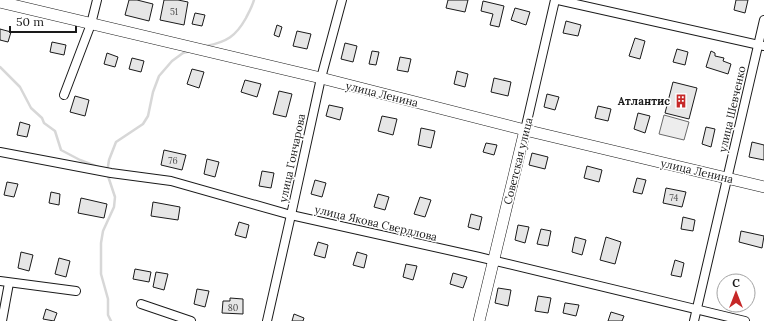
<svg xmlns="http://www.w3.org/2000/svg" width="764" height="321" viewBox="0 0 764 321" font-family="Lora,serif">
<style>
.built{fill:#ededed;stroke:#6a6a6a}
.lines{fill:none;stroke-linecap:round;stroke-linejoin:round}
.stream{stroke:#d7d7d7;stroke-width:2.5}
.building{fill:#e6e6e6;stroke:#1a1a1a}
.street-casing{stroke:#1a1a1a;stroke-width:10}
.secondary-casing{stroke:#1a1a1a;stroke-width:12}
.street{stroke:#fff;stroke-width:8}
.secondary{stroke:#fff;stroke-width:11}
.labels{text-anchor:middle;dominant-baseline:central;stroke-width:3;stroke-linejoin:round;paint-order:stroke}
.number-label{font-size:9px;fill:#4d4d4d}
.street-label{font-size:11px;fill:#1a1a1a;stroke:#fff}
.poi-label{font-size:11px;font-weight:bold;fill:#1a1a1a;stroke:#fff;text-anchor:end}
</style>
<rect width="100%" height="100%" fill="#fff"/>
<polygon class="built" points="664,115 689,122 684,140 659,134"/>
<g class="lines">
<g class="stream">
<path d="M206,46C227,42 236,36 246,18C249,12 252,7 254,0"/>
<polyline points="0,67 20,87 31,108 42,118 44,123 55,131 61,150 80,160 101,168"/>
<polyline points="111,321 108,315 108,299 101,274 101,243 103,231 114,207 115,197 107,173 109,160 116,142 143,124 148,116 153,92 159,76 172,61 183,53 190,51"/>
</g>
</g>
<g class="building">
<polygon points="129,0 137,0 153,4 149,21 125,15"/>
<polygon points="164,0 178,0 188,2 184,25 160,20"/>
<polygon points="448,0 468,0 465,12 446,8"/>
<polygon points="736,0 748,0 745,13 734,10"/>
<polygon points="483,1 504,6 499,27 490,25 493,14 481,11"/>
<polygon points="515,8 530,12 526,25 511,20"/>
<polygon points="195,13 205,15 202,26 192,24"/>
<polygon points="566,21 581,25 578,36 563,33"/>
<polygon points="277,25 282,27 279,37 274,35"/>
<polygon points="0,29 11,32 8,42 0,40"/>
<polygon points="297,31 311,34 307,49 293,46"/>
<polygon points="635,38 645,41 640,59 629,56"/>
<polygon points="52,42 66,45 64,55 50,52"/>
<polygon points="345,43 357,46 353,62 341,59"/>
<polygon points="677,49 688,52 685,65 673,62"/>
<polygon points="372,51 379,52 376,65 369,64"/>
<polygon points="711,51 715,53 715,56 724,58 723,61 731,64 728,74 706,67"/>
<polygon points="107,53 118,57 115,67 104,64"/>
<polygon points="400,57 411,59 408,72 397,70"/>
<polygon points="132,58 144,61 141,72 129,69"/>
<polygon points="192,69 204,72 199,88 187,84"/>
<polygon points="457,71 468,74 465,87 454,84"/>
<polygon points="494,78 511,82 508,96 491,92"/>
<polygon points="245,80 261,84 257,97 241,92"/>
<polygon points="673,82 697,88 689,119 665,113"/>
<polygon points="279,91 292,94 286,117 273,114"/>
<polygon points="547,94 559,97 555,110 544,107"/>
<polygon points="75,96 89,100 85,116 70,112"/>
<polygon points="329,105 343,108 340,120 326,116"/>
<polygon points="598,106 611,109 608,121 595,118"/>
<polygon points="638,113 650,116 645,133 634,129"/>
<polygon points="382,116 397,119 393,135 378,131"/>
<polygon points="20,122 30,125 27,137 17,135"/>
<polygon points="706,127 715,129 711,147 702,144"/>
<polygon points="421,128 435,131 431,148 418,145"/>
<polygon points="752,142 764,145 764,160 749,157"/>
<polygon points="486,143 497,145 494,155 483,152"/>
<polygon points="164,150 186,155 182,170 161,165"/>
<polygon points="532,153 548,157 545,169 529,165"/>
<polygon points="207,159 219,162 215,177 204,174"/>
<polygon points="587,166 602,170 599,182 584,178"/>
<polygon points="262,171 274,173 271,188 259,186"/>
<polygon points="637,178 646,180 642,194 633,192"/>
<polygon points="315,180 326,183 322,197 311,194"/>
<polygon points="7,182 18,184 14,197 4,195"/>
<polygon points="666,188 686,192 682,207 663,203"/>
<polygon points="51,192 60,194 59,205 49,203"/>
<polygon points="378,194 389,197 385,210 374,207"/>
<polygon points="420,197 431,200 425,217 414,214"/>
<polygon points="81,198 107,204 104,218 78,213"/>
<polygon points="153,202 180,207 178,220 151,216"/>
<polygon points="471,214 482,217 479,230 468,227"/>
<polygon points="683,217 695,220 693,231 681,229"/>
<polygon points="239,222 249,225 246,238 235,235"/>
<polygon points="518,225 529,227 525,243 515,240"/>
<polygon points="541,229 551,231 548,246 537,244"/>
<polygon points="741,231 764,236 762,248 739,242"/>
<polygon points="575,237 586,240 582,255 572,252"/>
<polygon points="606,237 621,242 615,264 600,260"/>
<polygon points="318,242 328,245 325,258 314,255"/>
<polygon points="21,252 33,255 29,271 18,268"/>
<polygon points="357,252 367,255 364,268 353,265"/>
<polygon points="59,258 70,261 66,277 55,274"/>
<polygon points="675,260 684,263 681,277 671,275"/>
<polygon points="406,264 417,266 413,280 403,277"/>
<polygon points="135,269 151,272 149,282 133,279"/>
<polygon points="156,272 168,274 164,290 153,287"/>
<polygon points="453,273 467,277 463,288 450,284"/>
<polygon points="498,288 511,290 508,306 495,303"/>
<polygon points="197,289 209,291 205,307 194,304"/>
<polygon points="538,296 551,298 548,313 535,311"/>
<polygon points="230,298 243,299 243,314 222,313 223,301 230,301"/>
<polygon points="565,303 579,305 576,316 563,313"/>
<polygon points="46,309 57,313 54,321 43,319"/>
<polygon points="611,312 624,316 622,321 608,321"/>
<polygon points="294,314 304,318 303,321 292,321"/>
</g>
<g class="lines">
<g class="street-casing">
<g id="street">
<polyline points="558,0 764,46"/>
<polyline points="64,95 91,24 97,0"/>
<polyline points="525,130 555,0"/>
<polyline points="0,152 111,173 171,181 291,215 479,257 745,321"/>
<polyline points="0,281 76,291"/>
<polyline points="141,304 191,321"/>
<polyline points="2,321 9,283"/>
<polyline points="267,321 291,215 321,78 342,0"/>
<polyline points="694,321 764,20"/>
</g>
</g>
<g class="secondary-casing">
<g id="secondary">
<polyline points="0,2 321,78 525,130 764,187"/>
<polyline points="479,321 525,130"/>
</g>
</g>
<use href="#street" class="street"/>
<use href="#secondary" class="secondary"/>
</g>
<defs>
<g id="building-bare" transform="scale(1.08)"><path d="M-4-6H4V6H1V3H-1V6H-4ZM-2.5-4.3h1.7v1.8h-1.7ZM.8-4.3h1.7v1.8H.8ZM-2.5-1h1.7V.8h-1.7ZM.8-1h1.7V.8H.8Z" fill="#c62828" stroke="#fff" stroke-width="2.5" paint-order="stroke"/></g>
</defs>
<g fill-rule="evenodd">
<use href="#building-bare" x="681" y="101"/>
</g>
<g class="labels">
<g class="number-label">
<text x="174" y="11">51</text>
<text x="173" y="160">76</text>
<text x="674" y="197">74</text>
<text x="233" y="307">80</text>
</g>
<g class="street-label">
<text transform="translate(382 94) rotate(14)">улица Ленина</text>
<text transform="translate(732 109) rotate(-77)">улица Шевченко</text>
<text transform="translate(292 158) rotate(-78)">улица Гончарова</text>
<text transform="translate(518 161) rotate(-76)">Советская улица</text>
<text transform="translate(697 171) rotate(13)">улица Ленина</text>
<text transform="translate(376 223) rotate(13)">улица Якова Свердлова</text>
</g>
<g class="poi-label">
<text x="670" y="101">Атлантис</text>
</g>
</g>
<g transform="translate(736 293)"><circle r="19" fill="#ffffff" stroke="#a3a3a3"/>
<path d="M0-3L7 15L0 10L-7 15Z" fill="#c62828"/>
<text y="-6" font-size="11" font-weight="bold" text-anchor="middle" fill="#1a1a1a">С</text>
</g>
<path d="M10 26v6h66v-6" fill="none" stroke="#1a1a1a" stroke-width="2"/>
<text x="16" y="26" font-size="12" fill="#1a1a1a" stroke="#ffffff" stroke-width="3" paint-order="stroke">50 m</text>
</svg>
